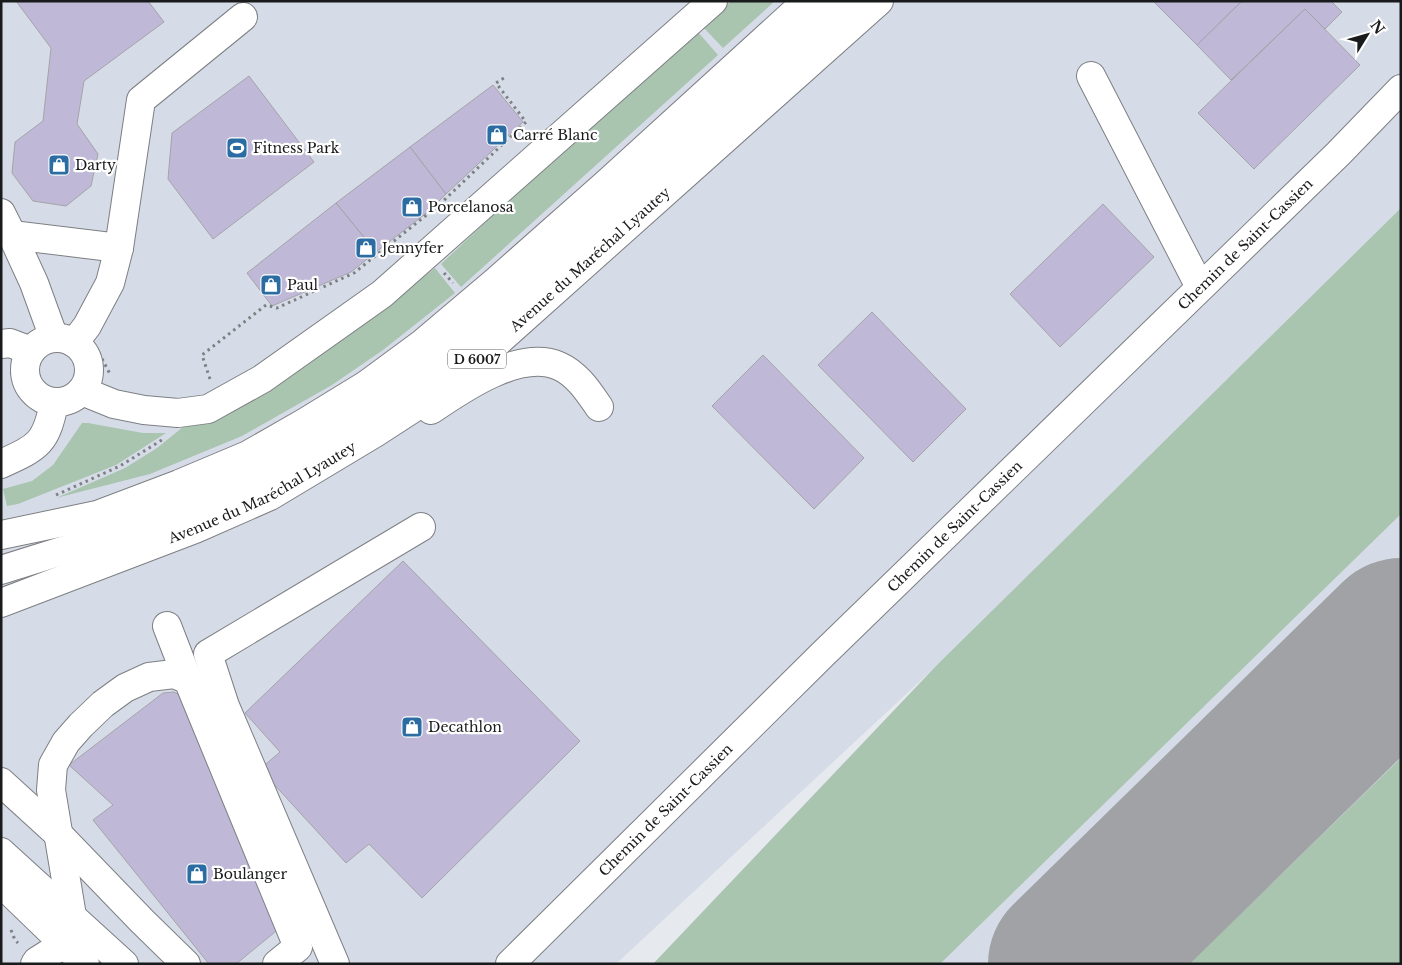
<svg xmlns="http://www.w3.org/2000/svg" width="1402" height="965" viewBox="0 0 1402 965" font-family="'Libre Baskerville',serif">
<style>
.built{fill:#d6dce7}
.green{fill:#a9c4af}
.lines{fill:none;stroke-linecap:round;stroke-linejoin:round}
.runway{stroke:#a0a2a5;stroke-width:166}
.building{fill:#bfb9d7;stroke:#a4a3a8}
.minor-casing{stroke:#7d7f83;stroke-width:30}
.major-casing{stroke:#7d7f83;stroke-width:30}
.path{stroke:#7e8083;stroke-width:3;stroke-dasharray:2.5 4;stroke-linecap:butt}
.minor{stroke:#fff;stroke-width:28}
.major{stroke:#fff;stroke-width:28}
.labels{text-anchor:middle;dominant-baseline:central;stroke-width:4.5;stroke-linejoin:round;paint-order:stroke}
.shield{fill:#fff;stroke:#5e5f5f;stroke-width:1}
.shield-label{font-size:12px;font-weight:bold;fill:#191a1b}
.poi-label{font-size:14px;fill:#191a1b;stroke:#fff;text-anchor:start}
.street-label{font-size:14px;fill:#191a1b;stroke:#fff}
</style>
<rect width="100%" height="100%" fill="#e6e9ed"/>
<polygon class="built" points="1,1 1401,1 1401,964 653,964 931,671 616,964 1,964"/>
<g class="green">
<polygon points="731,1 775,1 723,48 703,27"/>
<polygon points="697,31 718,55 461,287 441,264 506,203"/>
<polygon points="1401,208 1401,514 940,964 653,964 939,663"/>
<polygon points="435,268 455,293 383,350 332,385 242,436 150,474 56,498 125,468 157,448 183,427 231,411 298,369 354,331"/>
<polygon points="82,423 88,423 143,433 166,433 116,465 18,504 7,506 3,489 32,481 53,465"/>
<polygon points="1401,758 1401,964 1189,964"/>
</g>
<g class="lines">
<polyline class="runway" points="1071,964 1401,641"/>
</g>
<g class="building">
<polygon points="16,1 148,1 164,22 84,81 77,124 98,154 91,186 66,206 33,201 12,173 15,142 43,121 51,48"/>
<polygon points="1153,1 1242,1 1197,45"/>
<polygon points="1242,1 1331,1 1342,12 1325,29 1305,9 1231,80 1197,45"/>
<polygon points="1305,9 1360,65 1254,169 1198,113"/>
<polygon points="249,76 314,162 213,239 168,179 172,133"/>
<polygon points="493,85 523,122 446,194 410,147"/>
<polygon points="410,147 446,194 429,211 376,252 336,203"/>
<polygon points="336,203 376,252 351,272 272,306 247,273"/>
<polygon points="1103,204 1154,257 1060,347 1010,294"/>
<polygon points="872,312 966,409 913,462 818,365"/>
<polygon points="763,355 864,458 814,509 712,406"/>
<polygon points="403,561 580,741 422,898 369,844 346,863 260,769 280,752 245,713"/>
<polygon points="174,692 185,698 281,927 236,964 209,964 93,820 113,805 69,765 163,693"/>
</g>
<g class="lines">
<g class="minor-casing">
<g id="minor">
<polyline points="1091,76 1200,287"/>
<polyline points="1,213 12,235"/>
<circle cx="57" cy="370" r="32"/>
<polyline points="54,338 34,283 12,235 119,248"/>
<polyline points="74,343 87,326 110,283 119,248 141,100 243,17"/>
<polyline points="1,344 10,343 31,351"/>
<polyline points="82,391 114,404 144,410 178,413 208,409 262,379 382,294 713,1"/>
<path d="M431,410C463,388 520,349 559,366C577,374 588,391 599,407"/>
<path d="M1,464C38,447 46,444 54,403"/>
<polyline points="1,570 84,544 190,507 242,483 315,444 402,389 452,351 507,304 843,1"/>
<polyline points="167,626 188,680"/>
<polyline points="1,782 59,835 142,921 186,964"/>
<polyline points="72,916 51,790 53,765 66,742 81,725 103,704 125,688 149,677 174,674 188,680 298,947 277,964"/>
<polyline points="35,964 37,961 64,944"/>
<polyline points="335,964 225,706 208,654 421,527"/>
<path id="s1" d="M510,964L822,655L1338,154L1401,89"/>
</g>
</g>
<g class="major-casing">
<g id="major">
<polyline points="1,535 97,515 179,484 248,455 304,423 366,385 423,343 494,283 606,184 807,1"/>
<path id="s2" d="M1,603L195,529L270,496L375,433L429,398L493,346L879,1"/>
<polyline points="1,852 124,964"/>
<polyline points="1,883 85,964"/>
</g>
</g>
<g class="path">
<polyline points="444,273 453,283"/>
<polyline points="99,353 110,374"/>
<polyline points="11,372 25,398 26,404"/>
<polyline points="210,379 202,355 266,305 277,308 354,273 439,205 526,122 496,83 507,76"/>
<polyline points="56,495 120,466 165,438"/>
<polyline points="11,930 15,940 18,943"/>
</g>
<use href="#minor" class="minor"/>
<use href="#major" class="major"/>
</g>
<defs>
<g id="shop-square" transform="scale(1.125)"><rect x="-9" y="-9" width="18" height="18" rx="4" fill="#2b6da3" stroke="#fff"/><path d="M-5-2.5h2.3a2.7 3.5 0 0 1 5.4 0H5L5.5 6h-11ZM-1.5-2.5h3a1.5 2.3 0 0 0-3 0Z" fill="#fff"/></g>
<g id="stadium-square" transform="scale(1.125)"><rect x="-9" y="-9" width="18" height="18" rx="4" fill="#2b6da3" stroke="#fff"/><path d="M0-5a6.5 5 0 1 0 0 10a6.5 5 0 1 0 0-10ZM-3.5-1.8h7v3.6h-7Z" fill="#fff"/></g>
</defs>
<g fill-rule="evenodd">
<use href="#shop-square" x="497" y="135"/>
<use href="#stadium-square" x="237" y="148"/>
<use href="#shop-square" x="59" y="165"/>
<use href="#shop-square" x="412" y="207"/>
<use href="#shop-square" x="366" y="248"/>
<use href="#shop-square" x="271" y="285"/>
<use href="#shop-square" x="412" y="727"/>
<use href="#shop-square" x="197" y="874"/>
</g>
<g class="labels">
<rect class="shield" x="448" y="349.5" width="58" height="19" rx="4"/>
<g class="shield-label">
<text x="477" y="359">D 6007</text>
</g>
<g class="poi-label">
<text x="513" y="135">Carré Blanc</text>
<text x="253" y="148">Fitness Park</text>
<text x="75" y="165">Darty</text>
<text x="428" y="207">Porcelanosa</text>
<text x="382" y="248">Jennyfer</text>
<text x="287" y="285">Paul</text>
<text x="428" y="727">Decathlon</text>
<text x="213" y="874">Boulanger</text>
</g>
<g class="street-label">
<text stroke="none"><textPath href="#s1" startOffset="1029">Chemin de Saint-Cassien</textPath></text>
<text stroke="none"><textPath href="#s2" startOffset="689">Avenue du Maréchal Lyautey</textPath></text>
<text stroke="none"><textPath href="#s2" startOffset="284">Avenue du Maréchal Lyautey</textPath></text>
<text stroke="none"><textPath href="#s1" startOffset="624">Chemin de Saint-Cassien</textPath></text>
<text stroke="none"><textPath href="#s1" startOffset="219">Chemin de Saint-Cassien</textPath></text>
</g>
</g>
<rect width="1402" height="965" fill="none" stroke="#191a1b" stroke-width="5"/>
<g transform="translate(1367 35) rotate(53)" stroke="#ffffff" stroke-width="4" paint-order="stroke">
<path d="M0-4L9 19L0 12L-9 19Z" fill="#191a1b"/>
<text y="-8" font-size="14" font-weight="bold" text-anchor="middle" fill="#191a1b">N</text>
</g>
</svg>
